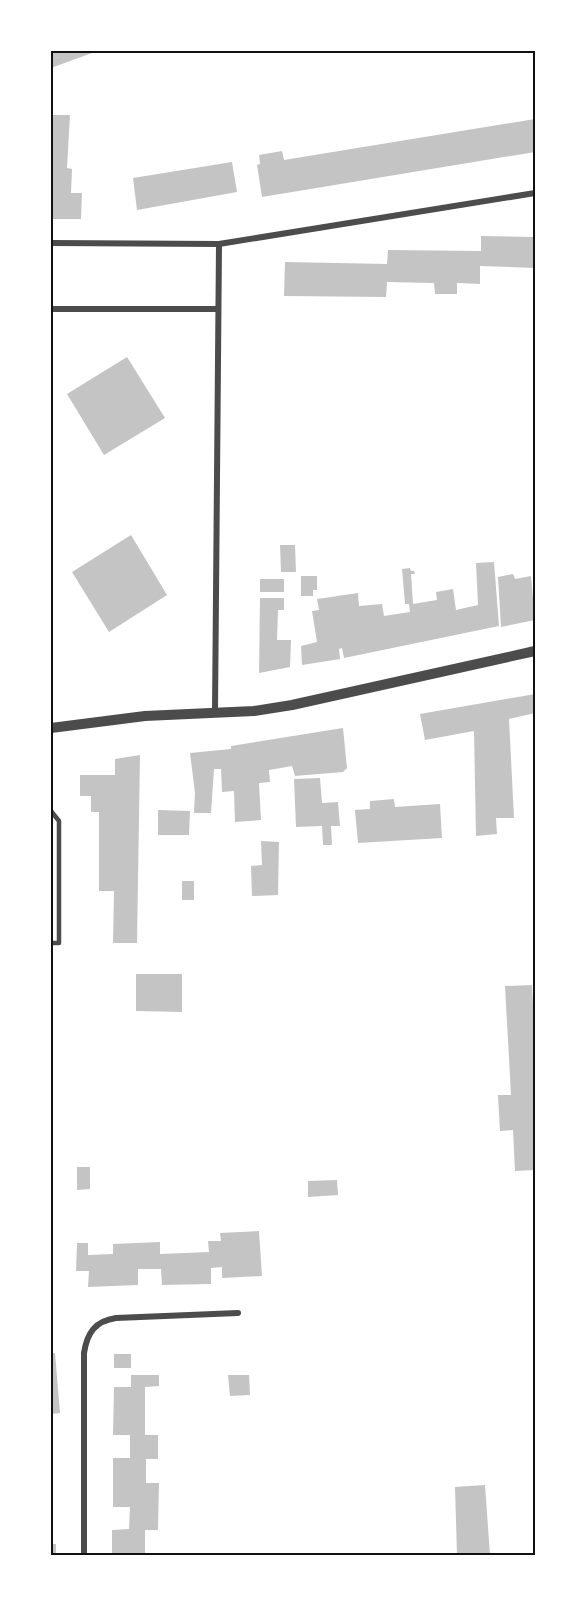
<svg xmlns="http://www.w3.org/2000/svg" width="586" height="1606" viewBox="0 0 586 1606" font-family="'PT Sans Narrow',sans-serif">
<style>
.building{fill:#c4c4c4}
.lines{fill:none;stroke-linecap:round;stroke-linejoin:round}
.service{stroke:#4c4c4c;stroke-width:4.5}
.minor{stroke:#4c4c4c;stroke-width:6}
.tertiary{stroke:#4c4c4c;stroke-width:10}
.neatline{fill:none;stroke:#111;stroke-width:2}
</style>
<rect width="100%" height="100%" fill="#fff"/>
<g class="building">
<polygon points="51,51 91,51 92,53 51,68"/>
<polygon points="51,115 70,115 67,168 72,169 71,193 82,193 81,219 51,219"/>
<polygon points="535,119 535,152 262,197 257,165 260,164 259,155 282,151 284,160"/>
<polygon points="232,162 237,192 137,210 133,178"/>
<polygon points="481,236 535,237 535,268 480,266 480,284 457,283 457,294 435,294 434,283 387,282 386,297 284,296 285,262 387,264 388,250 481,251"/>
<polygon points="127,357 165,418 104,455 67,394"/>
<polygon points="131,535 167,595 109,632 72,572"/>
<polygon points="280,545 295,545 296,572 281,572"/>
<polygon points="494,562 499,626 344,658 342,648 339,649 340,659 302,665 301,646 317,642 312,611 319,610 317,599 358,593 359,606 382,604 384,616 410,612 409,604 405,604 402,569 410,568 411,571 414,571 415,574 411,574 413,604 437,600 436,592 453,589 456,610 478,605 476,563"/>
<polygon points="513,574 515,579 531,576 535,620 501,627 498,577"/>
<polygon points="301,576 317,576 317,590 313,590 313,596 301,596"/>
<rect x="260" y="579" width="24" height="13"/>
<polygon points="260,598 284,598 284,610 278,610 277,640 291,640 290,667 259,673"/>
<polygon points="535,694 535,713 509,719 514,818 496,818 497,834 476,836 474,731 425,740 420,714"/>
<polygon points="343,728 347,768 343,772 295,776 292,766 269,770 270,782 259,783 261,820 235,822 234,791 222,792 221,769 214,769 211,813 194,813 195,793 190,753 231,749 231,746"/>
<polygon points="140,755 137,943 113,943 114,891 99,891 99,812 91,812 91,796 80,796 80,775 115,775 115,759"/>
<polygon points="320,778 322,803 338,802 340,826 331,826 332,845 323,845 322,826 296,827 294,779"/>
<polygon points="394,799 395,807 440,804 442,838 358,843 355,810 370,809 370,801"/>
<polygon points="158,810 190,811 189,835 158,835"/>
<polygon points="261,841 279,842 278,895 252,896 251,866 262,865"/>
<rect x="182" y="881" width="12" height="19"/>
<polygon points="136,974 182,974 182,1012 136,1011"/>
<polygon points="532,985 535,1044 535,1170 515,1171 513,1130 500,1131 498,1095 511,1095 505,986"/>
<polygon points="77,1167 90,1167 90,1189 77,1190"/>
<polygon points="337,1180 338,1195 308,1197 308,1181"/>
<polygon points="259,1231 262,1276 222,1278 222,1267 211,1268 211,1284 162,1285 161,1269 138,1269 138,1285 88,1287 89,1271 76,1271 77,1243 88,1243 88,1255 113,1254 113,1244 160,1242 160,1254 209,1252 208,1241 221,1241 220,1233"/>
<polygon points="51,1353 55,1353 60,1413 51,1414"/>
<rect x="114" y="1354" width="17" height="14"/>
<polygon points="131,1375 159,1375 159,1386 145,1387 145,1435 158,1435 158,1459 146,1459 146,1483 159,1483 158,1530 145,1530 145,1555 112,1555 112,1530 129,1529 130,1507 113,1507 113,1458 130,1458 130,1435 113,1435 114,1387 131,1387"/>
<polygon points="228,1375 249,1375 250,1395 230,1396"/>
<polygon points="485,1485 490,1555 457,1555 455,1487"/>
<rect x="51" y="1544" width="5" height="11"/>
</g>
<g class="lines">
<polyline class="service" points="51,811 59,821 59,943 51,943"/>
<g class="minor">
<polyline points="51,243 219,244 535,193"/>
<polyline points="51,309 218,309"/>
<polyline points="215,712 219,244"/>
<path d="M84,1555V1353C87,1333 95,1321 116,1318L238,1313"/>
</g>
<polyline class="tertiary" points="51,728 145,716 254,711 292,705 535,651"/>
</g>
<rect width="586" height="1606" fill="none" stroke="#ffffff" stroke-width="105"/>
<rect x="52" y="52" width="482" height="1502" class="neatline"/>
</svg>
